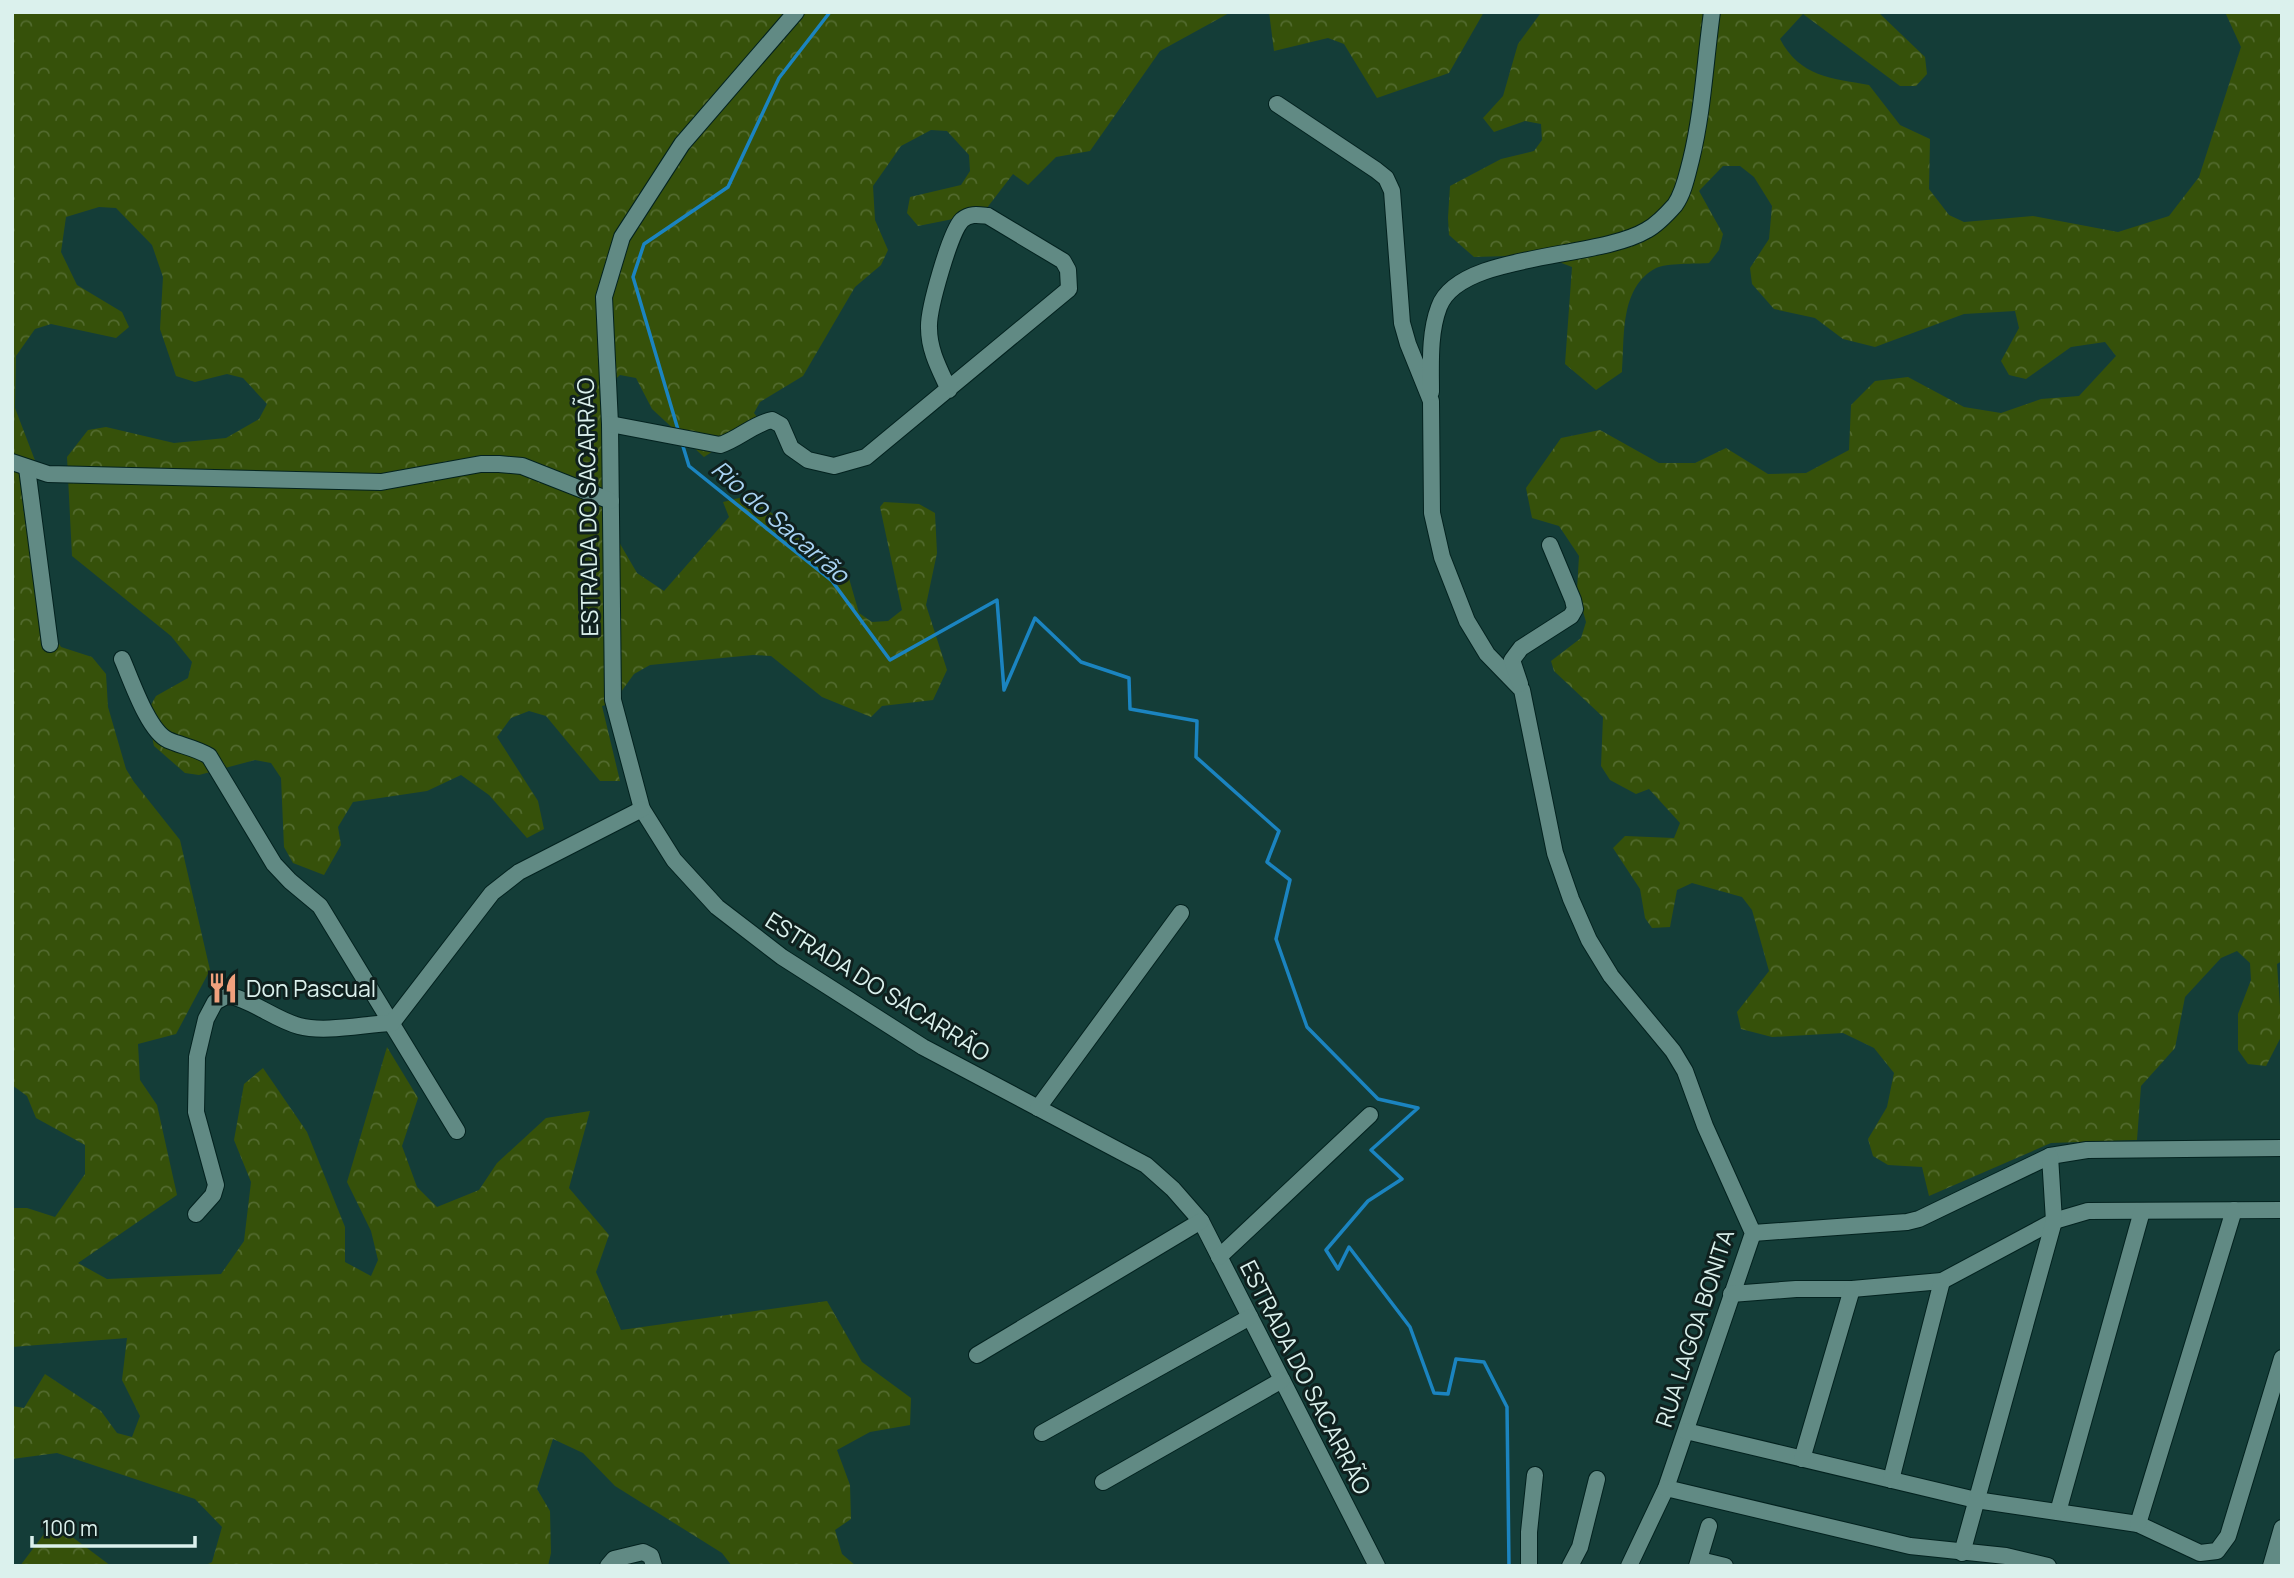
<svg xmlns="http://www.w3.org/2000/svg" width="2294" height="1578" viewBox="0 0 2294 1578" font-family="Manrope,sans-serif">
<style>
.forest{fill:url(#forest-crowns)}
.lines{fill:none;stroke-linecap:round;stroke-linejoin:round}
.stream{stroke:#1b84c0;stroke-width:3.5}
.minor-casing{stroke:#03221f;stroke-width:18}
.minor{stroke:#618a84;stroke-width:16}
.labels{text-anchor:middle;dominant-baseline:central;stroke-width:6;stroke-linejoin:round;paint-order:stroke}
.street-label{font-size:23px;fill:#dbf1ed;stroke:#0f201e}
.poi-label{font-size:23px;fill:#dbf1ed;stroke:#0f201e;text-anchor:start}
.water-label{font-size:24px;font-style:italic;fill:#a8d2f2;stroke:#0f201e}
</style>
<defs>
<pattern id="forest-crowns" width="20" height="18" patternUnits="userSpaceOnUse" patternTransform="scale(1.75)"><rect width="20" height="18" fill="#36510a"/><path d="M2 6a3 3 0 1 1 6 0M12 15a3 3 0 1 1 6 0" fill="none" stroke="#526a2e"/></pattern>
</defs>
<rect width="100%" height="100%" fill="#143d38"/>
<g class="forest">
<polygon points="12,12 1231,12 1160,51 1090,151 1056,157 1028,185 1013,174 983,213 918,226 907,213 910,197 961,185 970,171 969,155 947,131 931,130 901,146 873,186 875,220 888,250 881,265 855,287 803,376 760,402 754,413 760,421 704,457 652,409 636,378 620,375 608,386 619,542 637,573 664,591 729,517 723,502 747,496 789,525 821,564 846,568 859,613 872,622 888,621 902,610 880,507 884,502 919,504 935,513 937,553 926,605 947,670 933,700 882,706 871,717 822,697 771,656 753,655 650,665 634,674 613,703 602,706 620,781 600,781 546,716 529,711 511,718 497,737 538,801 544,829 527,838 489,795 461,775 427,791 353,802 338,827 341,845 324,875 293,863 284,847 281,778 271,763 255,760 199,775 185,773 154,746 147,712 156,696 188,678 192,662 171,636 72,556 67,457 88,430 106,427 174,443 226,438 259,419 267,404 243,378 227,374 195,382 176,376 160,329 163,277 152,245 116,208 99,207 66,217 61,252 77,285 122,312 129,327 116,338 51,324 35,329 16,356 15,408 39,471 23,510 36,528 44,619 61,647 92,657 106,674 108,707 126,769 134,782 180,840 210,970 176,1034 138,1044 140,1080 157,1105 177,1195 78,1263 107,1279 221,1274 244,1241 251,1182 234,1140 244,1084 263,1068 307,1132 345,1227 345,1262 371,1276 378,1260 371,1231 347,1182 387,1047 418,1098 402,1146 417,1187 437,1207 479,1190 497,1163 546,1118 590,1111 569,1188 609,1235 596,1272 621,1330 827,1301 862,1362 911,1398 910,1425 870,1432 837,1450 850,1485 851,1519 835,1530 842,1554 856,1566 732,1566 722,1553 615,1486 583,1453 553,1439 537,1489 550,1511 551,1553 548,1566 204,1566 212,1562 222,1527 195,1499 57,1453 12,1459 12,1406 24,1408 45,1374 101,1411 117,1433 132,1437 140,1416 122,1380 127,1338 12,1347 12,1208 27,1208 55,1217 85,1174 85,1145 36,1118 27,1096 12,1085"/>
<polygon points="1269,12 1484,12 1449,73 1377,98 1344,44 1328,38 1274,51"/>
<path d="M1545,12H1878L1925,57L1927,74L1916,86H1900L1803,14L1780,39C1800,77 1831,78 1869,85L1900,125L1930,139L1929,189L1949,215L1964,222L2033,216L2118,232L2169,216L2199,177L2241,47L2225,12H2282V961L2277,964L2282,1035L2266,1066L2248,1064L2238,1050V1014L2251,980L2250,963L2237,951L2221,958L2185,997L2175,1048L2141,1086L2137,1140L2051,1143L1929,1196L1922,1167L1888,1165L1873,1156L1868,1139L1887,1107L1894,1073L1874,1048L1843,1033L1772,1037L1741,1029L1737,1012L1769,971L1752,910L1742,897L1692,883L1677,890L1670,927L1652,928L1645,918L1640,889L1613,848L1625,836L1674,838L1680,823L1649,789L1636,794L1610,780L1601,766L1603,717L1554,671L1551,661L1581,638L1586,622L1577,590L1579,556L1559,526L1532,518L1526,488L1561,438L1600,430L1659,463H1695L1726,448L1768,474L1806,473L1849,450L1851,405L1875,381L1908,377L1964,407L2001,413L2041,399L2079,396L2116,356L2105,342L2071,347L2026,379L2009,375L2001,361L2019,328L2015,311L1964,314L1875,347L1843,339L1815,318L1774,309L1752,284L1750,268L1769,239L1772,206L1754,177L1740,166H1723L1699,191L1723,234L1719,250L1709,263C1696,264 1666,263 1656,268C1619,288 1625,337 1622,372L1596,390L1565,364L1572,267L1541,255L1474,257L1449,235L1448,218L1450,186L1501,159L1534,151L1542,140L1541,124L1525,121L1494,132L1483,118L1503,96L1518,44L1540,14Z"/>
<polygon points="44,1534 71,1536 111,1566 20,1566"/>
</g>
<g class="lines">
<g class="stream">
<polyline points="679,433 633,277 644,244 728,187 779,78 830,12"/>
<polyline points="682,443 689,466 832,581 890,660 997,600 1004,690 1035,618 1081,662 1129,678 1130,709 1197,721 1196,757 1279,831 1267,862 1290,880 1276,939 1307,1027 1378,1099 1418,1108 1371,1150 1402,1179 1368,1201 1326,1250 1338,1269 1349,1247 1410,1327 1434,1393 1448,1394 1456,1359 1484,1362 1507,1407 1509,1566"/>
</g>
<g class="minor-casing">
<g id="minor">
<polyline points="796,12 682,144 622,237 604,297 610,424 613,700 642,809 674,860 717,907 782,957 923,1047 1146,1165 1173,1189 1201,1221 1377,1566"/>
<polyline points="1277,104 1376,170 1386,178 1392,191 1402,323 1408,344 1431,401 1432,513 1442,557 1467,621 1487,654 1522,690 1555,853 1571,899 1589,940 1611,976 1673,1051 1685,1071 1705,1126 1753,1233 1666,1488 1629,1566"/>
<path d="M1431,392C1431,365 1429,333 1439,307C1459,252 1597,260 1647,230C1658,224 1667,214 1675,205C1684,192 1687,175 1691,160C1703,111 1705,62 1712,12"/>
<path d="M610,424L720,445C739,439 753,424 772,420L781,425L791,448L808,460L834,466L866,457L1069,289L1068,270L1063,261L988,216C979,215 970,213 962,220C950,232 928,310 929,328C929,351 940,370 949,390"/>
<polyline points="12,462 48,474 381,482 481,464 499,464 522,466 611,501"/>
<polyline points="27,468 50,644"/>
<path d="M122,659C131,679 148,731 168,740C182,746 196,748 209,756L274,864L290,881L320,906L457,1131"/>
<polyline points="1520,684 1512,660 1521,648 1571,616 1575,609 1573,600 1550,545"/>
<polyline points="1038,1108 1181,913"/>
<path d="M196,1214L213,1195L216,1185L196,1112L197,1057L206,1019L215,1002L228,995C254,1001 274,1019 299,1026C325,1033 365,1024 392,1023L492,893L519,872L642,809"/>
<polyline points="1753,1233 1907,1222 1919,1219 2050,1156 2087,1150 2282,1148"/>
<polyline points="1219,1257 1370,1115"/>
<polyline points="1731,1294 1796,1289 1852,1289 1942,1281 2054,1221 2088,1211 2282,1210"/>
<polyline points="977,1355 1201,1221"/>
<polyline points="1686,1431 1976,1500 2138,1524 2200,1553 2217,1551 2228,1536 2282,1358"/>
<polyline points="1042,1433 1250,1317"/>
<polyline points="1802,1459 1852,1289"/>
<polyline points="1891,1480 1942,1281"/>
<polyline points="1103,1482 1282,1380"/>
<polyline points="1666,1488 1910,1546 2006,1556 2048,1566"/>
<polyline points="2058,1512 2142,1211"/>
<polyline points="2138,1524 2234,1210"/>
<polyline points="1962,1553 2054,1221 2050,1156"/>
<polyline points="1700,1560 1725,1566"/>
<polyline points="608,1566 614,1559 643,1552 651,1556 654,1566"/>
<polyline points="1529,1566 1529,1532 1535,1475"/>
<polyline points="1570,1566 1580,1547 1597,1479"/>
<polyline points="1697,1566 1709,1526"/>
<polyline points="2271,1566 2282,1528"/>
</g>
</g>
<use href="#minor" class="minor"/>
</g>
<defs>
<g id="restaurant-bare" transform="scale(2.415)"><path d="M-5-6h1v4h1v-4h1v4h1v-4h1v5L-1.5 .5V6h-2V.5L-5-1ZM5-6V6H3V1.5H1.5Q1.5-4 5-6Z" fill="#f1a17d" stroke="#0f201e" stroke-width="2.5" paint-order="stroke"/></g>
</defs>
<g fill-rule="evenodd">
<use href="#restaurant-bare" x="223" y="988"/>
</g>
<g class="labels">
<g class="street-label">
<text transform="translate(587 507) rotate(-91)">ESTRADA DO SACARRÃO</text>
<text transform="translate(878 986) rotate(32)">ESTRADA DO SACARRÃO</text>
<text transform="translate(1694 1328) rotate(-72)">RUA LAGOA BONITA</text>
<text transform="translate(1306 1377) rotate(63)">ESTRADA DO SACARRÃO</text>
</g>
<g class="poi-label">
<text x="246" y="988">Don Pascual</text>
</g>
<g class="water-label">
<text transform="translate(781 521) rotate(41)">Rio do Sacarrão</text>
</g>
</g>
<rect width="2294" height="1578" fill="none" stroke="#dbf1ed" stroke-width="28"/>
<path d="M32 1536v10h163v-10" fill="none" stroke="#dbf1ed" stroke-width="3.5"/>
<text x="42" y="1536" font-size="21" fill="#dbf1ed" stroke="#0f201e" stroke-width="5" paint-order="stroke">100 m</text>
</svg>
